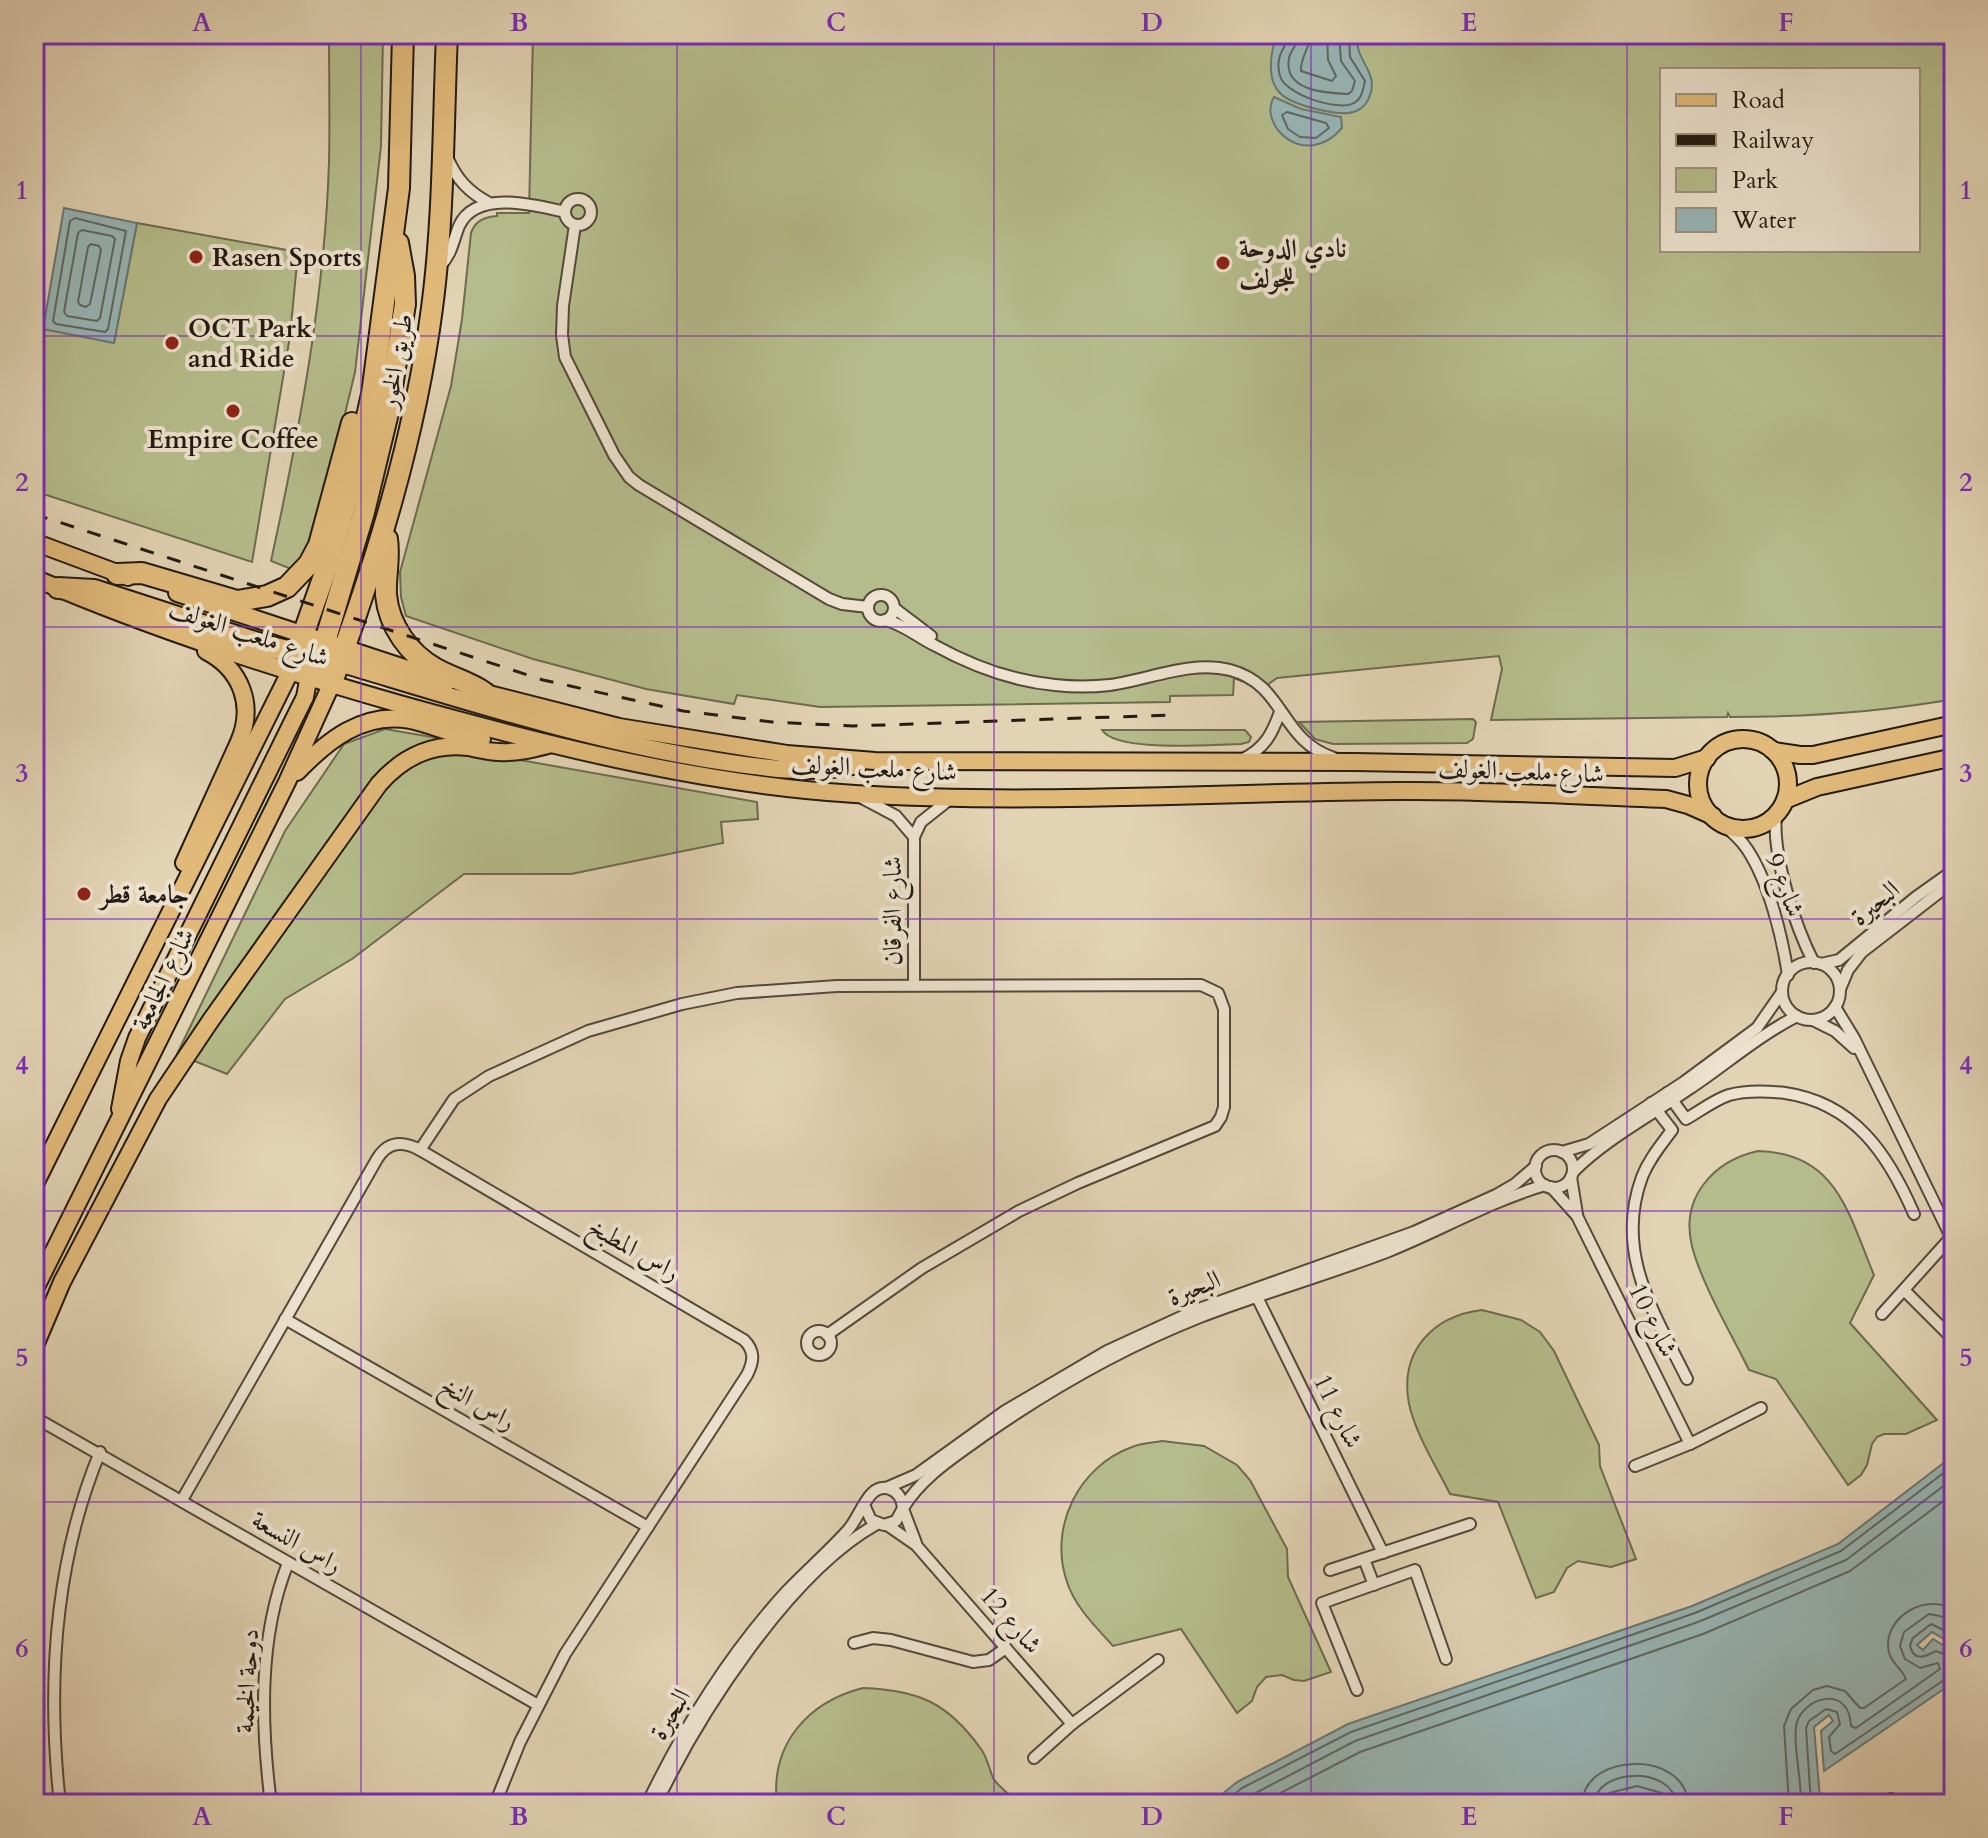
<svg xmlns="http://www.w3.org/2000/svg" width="1988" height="1838" viewBox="0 0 1988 1838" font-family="Cardo,Amiri,serif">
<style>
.green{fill:#b5bc8b;stroke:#6c6c4e;stroke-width:2;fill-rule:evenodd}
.water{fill:#98b6b6;stroke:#6a7874;stroke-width:2}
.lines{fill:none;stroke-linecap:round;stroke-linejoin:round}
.shore{stroke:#5e6864;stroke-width:2}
.street-casing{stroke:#54493a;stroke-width:14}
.primary-casing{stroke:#241b11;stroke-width:20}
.highway-casing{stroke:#241b11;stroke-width:24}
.street{stroke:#ece2ce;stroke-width:10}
.primary{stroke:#e1ba7a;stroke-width:16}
.highway{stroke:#e1ba7a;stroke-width:20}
.rail{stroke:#241b11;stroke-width:3;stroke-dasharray:14 14;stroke-linecap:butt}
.grid{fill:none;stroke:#7b2cbf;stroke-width:2;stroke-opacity:0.55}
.poi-dot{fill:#8f2418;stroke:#ece2ce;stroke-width:3}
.labels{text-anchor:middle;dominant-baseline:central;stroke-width:8;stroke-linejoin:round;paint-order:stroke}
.poi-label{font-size:26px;font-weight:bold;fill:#241b11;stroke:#ece2ce;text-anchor:start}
.street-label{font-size:26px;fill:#241b11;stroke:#ece2ce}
.neatline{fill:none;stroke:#7b2cbf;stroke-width:3}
.grid-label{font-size:26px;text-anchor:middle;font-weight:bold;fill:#7b2cbf}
</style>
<rect width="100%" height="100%" fill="#e2d3b4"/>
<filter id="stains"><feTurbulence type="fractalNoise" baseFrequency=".0025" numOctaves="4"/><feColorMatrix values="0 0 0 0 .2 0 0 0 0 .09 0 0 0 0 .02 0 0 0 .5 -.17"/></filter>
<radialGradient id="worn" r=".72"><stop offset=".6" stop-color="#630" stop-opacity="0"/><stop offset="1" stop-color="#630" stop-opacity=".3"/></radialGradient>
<g class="green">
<path d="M329,34H383L381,146L355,372L320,518L296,571L271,561C299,432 325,295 329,162C330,120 329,77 329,34Z"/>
<path d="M533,34H1954V699C1881,712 1804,717 1730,717L1728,713L1727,717L1491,720L1502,669L1499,656L1277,678L1260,690L1256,686L1234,678L1233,695L1170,696V702L820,707L737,695L734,704L646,689L533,659L406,616L401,597L400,572L451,386L462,319L471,233C475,221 484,217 497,216V213H529ZM1662,70H1918V250H1662Z"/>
<polygon points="137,223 298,252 290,336 252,562 34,491 34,378 43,329 114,342"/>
<polygon points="1473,719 1476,722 1473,739 1467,743 1333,744 1315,739 1299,722"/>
<polygon points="385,729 432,737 520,760 757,802 758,819 721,822 723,843 571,874 464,874 352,959 285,999 227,1074 177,1054 285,831 344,744"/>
<path d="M1102,730H1245L1251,737L1249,742L1241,744C1213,744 1117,753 1102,730Z"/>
<path d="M1758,1151C1837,1153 1848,1213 1874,1275L1850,1323L1937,1420L1906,1434H1884L1877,1437L1872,1444L1867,1465L1861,1475L1848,1485L1776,1379L1749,1370C1732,1335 1701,1283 1692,1246C1680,1198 1713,1161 1758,1151Z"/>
<path d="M1482,1310L1521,1320L1540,1332L1554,1351L1599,1445L1600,1466L1636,1559L1611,1567L1578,1561L1567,1568L1554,1592L1536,1598L1498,1502L1450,1494C1436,1466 1416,1435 1409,1404C1399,1351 1433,1316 1482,1310Z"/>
<path d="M1162,1441L1204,1446L1237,1465L1250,1480L1287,1549L1288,1577L1331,1672L1304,1681L1294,1680L1282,1675L1266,1677L1257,1687L1252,1701L1237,1713L1181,1629L1113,1646C1096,1627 1075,1607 1067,1582C1048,1527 1079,1466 1132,1447C1141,1443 1152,1443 1162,1441Z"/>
<path d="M863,1688C919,1690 948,1703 981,1749C987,1757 989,1768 993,1778C999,1788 1012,1796 1020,1804H777C770,1744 808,1702 863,1688Z"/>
</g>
<g class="water">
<path d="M1286,34H1358C1352,60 1381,71 1369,98C1367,103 1362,109 1356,111C1341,118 1290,105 1279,92C1268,80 1270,59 1274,44Z"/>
<path d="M1274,97L1301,109L1341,117L1342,128C1305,171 1257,125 1274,97Z"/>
<polygon points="64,208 137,223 114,343 43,329"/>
<path d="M1954,1455V1645L1932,1632L1917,1645L1923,1650L1933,1639L1954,1652V1682L1824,1771L1821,1731L1833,1721L1829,1715L1814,1727L1820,1798L1817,1804H1662C1644,1789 1625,1794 1606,1804H1210L1237,1782L1348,1724L1692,1606L1838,1544Z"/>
</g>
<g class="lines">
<g class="shore">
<path d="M1289,34C1287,49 1274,53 1280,76C1285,94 1338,112 1354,103C1362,99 1363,89 1365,81L1350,57L1349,34"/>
<path d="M1299,34C1298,45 1291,49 1289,58C1283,91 1325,93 1348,94L1352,91L1355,81L1341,61L1339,34"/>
<path d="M1311,34C1310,48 1300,57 1301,71L1332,81L1336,76L1328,60L1327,34"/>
<polygon points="1287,112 1326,123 1329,128 1316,138 1300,137 1288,129 1282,115"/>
<polygon points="75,218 126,231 108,329 105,332 56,324 53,321 70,221"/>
<polygon points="82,230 112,236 115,239 100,318 97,321 67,316 64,312 78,233"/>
<polygon points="91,244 99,246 101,250 90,304 86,307 80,305 78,302 88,247"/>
<path d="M1954,1635L1931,1624L1913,1638L1910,1645C1913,1662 1925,1657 1936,1651L1954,1658"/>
<polyline points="1222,1804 1242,1788 1351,1732 1695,1613 1841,1551 1954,1465"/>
<polyline points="1238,1804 1248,1797 1355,1741 1698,1622 1846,1560 1954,1478"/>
<polyline points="1259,1804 1360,1752 1703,1634 1850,1571 1954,1493"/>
<path d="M1582,1804C1584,1751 1686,1750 1688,1804"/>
<path d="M1594,1804C1596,1767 1674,1766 1676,1804"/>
<polyline points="1604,1804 1609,1793 1637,1786 1662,1793 1666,1804"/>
<path d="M1789,1804L1784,1726L1791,1709L1813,1690L1827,1686L1845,1691L1860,1708H1864L1906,1679C1901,1667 1888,1661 1888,1646C1887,1615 1927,1593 1954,1610"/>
<path d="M1801,1804C1802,1782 1792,1740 1797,1722C1805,1697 1849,1684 1851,1726L1856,1728L1940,1669L1938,1663L1920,1668L1905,1659L1900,1646L1904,1632L1929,1614L1940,1616L1954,1624"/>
<polyline points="1811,1804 1806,1728 1809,1721 1826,1709 1837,1712 1840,1724 1829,1737 1831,1751 1835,1754 1947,1678 1954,1676"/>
</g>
<g class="street-casing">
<g id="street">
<path d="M448,159C457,180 469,192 489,203"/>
<circle cx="578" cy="212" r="13"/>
<polyline points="575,225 563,306 562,335 565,357 614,455 629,477 639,485 829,599 842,604 868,607"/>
<path d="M440,266C452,254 453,241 459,226C476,189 535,205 565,212"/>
<circle cx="881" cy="608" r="13"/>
<polyline points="894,608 931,636"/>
<path d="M885,620C903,624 918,637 934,645C970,665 1013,681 1055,685C1073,687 1092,687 1110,685C1148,680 1191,660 1230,670C1286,685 1279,740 1334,758"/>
<path d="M1243,759C1265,748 1272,734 1280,712"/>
<polyline points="862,798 896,816 914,837"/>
<path d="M1776,815C1772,856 1795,926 1814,963"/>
<path d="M1720,822C1730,830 1740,838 1747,849C1769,882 1782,936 1788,975"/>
<circle cx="1811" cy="991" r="29"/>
<polyline points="1821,964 1839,960 1916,897 1954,870"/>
<polyline points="914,985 914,837 921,822 950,799"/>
<polyline points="1840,989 1848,970 1862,952 1954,881"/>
<polyline points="1835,1007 1854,1038 1951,1237"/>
<polyline points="1813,1020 1835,1031 1854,1048"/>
<path d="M1667,1093L1686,1119C1700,1111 1714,1100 1729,1095C1747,1090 1767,1091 1785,1093C1854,1103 1888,1154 1914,1214"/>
<path d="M1651,1103L1672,1130C1661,1145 1649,1159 1642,1177C1614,1253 1654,1312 1687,1379"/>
<polyline points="420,1150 454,1099 489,1076 588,1031 682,1004 737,993 837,986 1201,985 1218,993 1224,1009 1224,1107 1221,1117 1215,1126 1078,1183 1019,1211 922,1268 827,1335"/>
<circle cx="1554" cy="1169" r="19"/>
<polyline points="1562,1152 1589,1144 1684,1082 1757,1028 1782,992"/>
<path d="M1573,1172C1606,1139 1650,1116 1689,1089C1725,1065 1758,1036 1797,1016"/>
<polyline points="1571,1177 1577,1214"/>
<polyline points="1551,1187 1577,1216 1690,1444"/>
<polyline points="1904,1290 1948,1334"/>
<polyline points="1255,1293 1383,1553"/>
<polyline points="1882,1314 1954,1234"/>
<polyline points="285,1319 648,1527"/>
<circle cx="819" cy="1343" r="12"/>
<polyline points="34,1417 538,1705"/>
<polyline points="1635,1466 1692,1443 1761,1408"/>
<polyline points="886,1488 916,1475 1005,1411 1107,1351 1196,1310 1414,1232 1496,1195 1515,1184 1536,1166"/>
<path d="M182,1500L377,1159C388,1141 403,1141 420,1150L744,1340C755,1351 754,1361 747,1375L565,1654L520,1742L495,1804"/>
<path d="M903,1508C923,1476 953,1458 983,1436C1050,1389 1124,1347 1200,1317C1262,1293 1327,1275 1389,1251C1441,1230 1491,1201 1545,1185"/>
<polyline points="903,1509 916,1543"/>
<polyline points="887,1525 916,1545 1072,1724"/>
<polyline points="1364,1559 1374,1585"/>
<polyline points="1330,1570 1470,1524"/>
<polyline points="854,1643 873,1638 891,1640 973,1662 989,1660 1006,1648"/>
<polyline points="1357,1690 1322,1603 1415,1570 1446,1659"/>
<polyline points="1034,1758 1072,1724 1158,1660"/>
<path d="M60,1804C47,1686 54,1563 100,1452"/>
<path d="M271,1804C261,1725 258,1638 288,1563"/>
<path d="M647,1804C684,1727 729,1654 787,1591C806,1571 828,1552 847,1531C861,1517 868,1481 890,1489C899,1492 902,1499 903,1508L896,1521L884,1525L871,1520L865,1507"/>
<path d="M656,1804C699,1714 789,1573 877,1524"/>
<polyline points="737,1804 737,1802"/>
<polyline points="1885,1804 1891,1799 1898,1804"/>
</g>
</g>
<g class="primary-casing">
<g id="primary">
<polyline points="34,542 128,577"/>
<path d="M34,578C160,632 289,673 421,710C563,749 708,785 855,794C1036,805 1218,792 1399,791C1488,790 1577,796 1666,799L1688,805L1713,816"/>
<polyline points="177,593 447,682"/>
<path d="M327,662L339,663C460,699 580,738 706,759C757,767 807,776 858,765"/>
<polyline points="473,690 619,727 787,754 875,761 1355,762 1675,768 1707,758"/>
<circle cx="1743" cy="784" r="45"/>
<polyline points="1774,751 1800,755 1813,755 1954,724"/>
<path d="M297,772C327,741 363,711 410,720C434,725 457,737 482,739"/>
<polyline points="1785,800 1817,787 1954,757"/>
<path d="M184,863L239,742C255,705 241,669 206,651"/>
<polyline points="120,1109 129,1061 137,1038 293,721 305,697 310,670"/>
<polyline points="34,1186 290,672"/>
<polyline points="34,1291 287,782 331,685"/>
<path d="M34,1348L62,1282L158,1099L211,1020L379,784C403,757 431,743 468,747C478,749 488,752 499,752C516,753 532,749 548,745"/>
</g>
</g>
<g class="highway-casing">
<g id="highway">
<path d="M387,539C390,558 385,576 386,595C389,626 409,654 436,669C452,678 470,682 485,693"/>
<polyline points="117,574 142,573 237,601 267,596 287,587 309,564 319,545 352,423"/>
<polyline points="58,588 94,590 267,646 308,656"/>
<polyline points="290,672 327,567 353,479 372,394 399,188 403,34"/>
<path d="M331,685C376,563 415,438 432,308C444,217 443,125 447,34"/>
<polyline points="331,685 322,662 323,648 364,512 388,413 405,304 404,276 398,243"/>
</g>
</g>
<use href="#street" class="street"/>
<use href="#primary" class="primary"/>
<use href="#highway" class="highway"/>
<polyline class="rail" points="34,514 543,680 683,711 772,722 853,726 1171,715"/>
</g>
<path class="grid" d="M361,34V1804M677,34V1804M994,34V1804M1311,34V1804M1627,34V1804M34,336H1954M34,627H1954M34,919H1954M34,1211H1954M34,1502H1954"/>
<g class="poi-dot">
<circle cx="196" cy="257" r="8"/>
<circle cx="1223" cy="263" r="8"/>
<circle cx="172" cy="343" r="8"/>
<circle cx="233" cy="411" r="8"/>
<circle cx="84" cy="894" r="8"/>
</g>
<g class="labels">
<g class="poi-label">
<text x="1239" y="248">نادي الدوحة<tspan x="1239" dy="30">للجولف</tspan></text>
<text x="212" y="257">Rasen Sports</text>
<text x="188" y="328">OCT Park<tspan x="188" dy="30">and Ride</tspan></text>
<text x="233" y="439" text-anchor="middle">Empire Coffee</text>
<text x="100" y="894">جامعة قطر</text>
</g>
<g class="street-label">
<text transform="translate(396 361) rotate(-80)">طريق الخور</text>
<text transform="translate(249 633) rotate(18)">شارع ملعب الغولف</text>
<text transform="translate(874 768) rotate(3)">شارع ملعب الغولف</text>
<text transform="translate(1521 771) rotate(2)">شارع ملعب الغولف</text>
<text transform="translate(1785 885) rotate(69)">شارع 9</text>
<text transform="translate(1875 903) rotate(-39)">البحيرة</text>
<text transform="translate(892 911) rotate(-90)">شارع الفرقان</text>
<text transform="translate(163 979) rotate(-64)">شارع الجامعة</text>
<text transform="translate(634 1249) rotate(30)">راس المطبخ</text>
<text transform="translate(1194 1288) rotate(-22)">البحيرة</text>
<text transform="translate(1653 1320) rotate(64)">شارع 10</text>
<text transform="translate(478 1403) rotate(30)">راس النخ</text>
<text transform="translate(1338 1411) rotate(64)">شارع 11</text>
<text transform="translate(297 1542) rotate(30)">راس النسعة</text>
<text transform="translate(1011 1620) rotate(49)">شارع 12</text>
<text transform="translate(247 1681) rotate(-87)">دوحة الخيمة</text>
<text transform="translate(670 1714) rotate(-59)">البحيرة</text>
</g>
</g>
<rect width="1988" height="1838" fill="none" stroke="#e2d3b4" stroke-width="88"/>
<rect x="1660" y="68" width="260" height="184" fill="#ece2ce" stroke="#9c9282" stroke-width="2"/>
<rect x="1676" y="94" width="40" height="12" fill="#e1ba7a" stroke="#9c9282" stroke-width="2"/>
<text x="1732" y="108" font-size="24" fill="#241b11">Road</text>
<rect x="1676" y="134" width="40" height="12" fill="#241b11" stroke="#9c9282" stroke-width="2"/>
<text x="1732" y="148" font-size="24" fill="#241b11">Railway</text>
<rect x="1676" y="168" width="40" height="24" fill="#b5bc8b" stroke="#9c9282" stroke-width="2"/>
<text x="1732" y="188" font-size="24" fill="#241b11">Park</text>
<rect x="1676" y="208" width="40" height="24" fill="#98b6b6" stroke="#9c9282" stroke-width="2"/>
<text x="1732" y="228" font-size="24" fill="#241b11">Water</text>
<rect x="44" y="44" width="1900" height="1750" class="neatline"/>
<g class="grid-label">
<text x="202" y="31">A</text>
<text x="519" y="31">B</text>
<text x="836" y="31">C</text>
<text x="1152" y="31">D</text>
<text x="1469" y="31">E</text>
<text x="1786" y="31">F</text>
<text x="22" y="199">1</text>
<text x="1966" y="199">1</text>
<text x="22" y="491">2</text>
<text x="1966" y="491">2</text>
<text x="22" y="782">3</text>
<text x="1966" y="782">3</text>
<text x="22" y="1074">4</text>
<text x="1966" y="1074">4</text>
<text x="22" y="1366">5</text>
<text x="1966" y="1366">5</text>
<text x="22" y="1657">6</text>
<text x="1966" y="1657">6</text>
<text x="202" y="1825">A</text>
<text x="519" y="1825">B</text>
<text x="836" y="1825">C</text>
<text x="1152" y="1825">D</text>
<text x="1469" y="1825">E</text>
<text x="1786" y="1825">F</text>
</g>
<rect width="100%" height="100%" filter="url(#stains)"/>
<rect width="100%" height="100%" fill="url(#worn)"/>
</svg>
